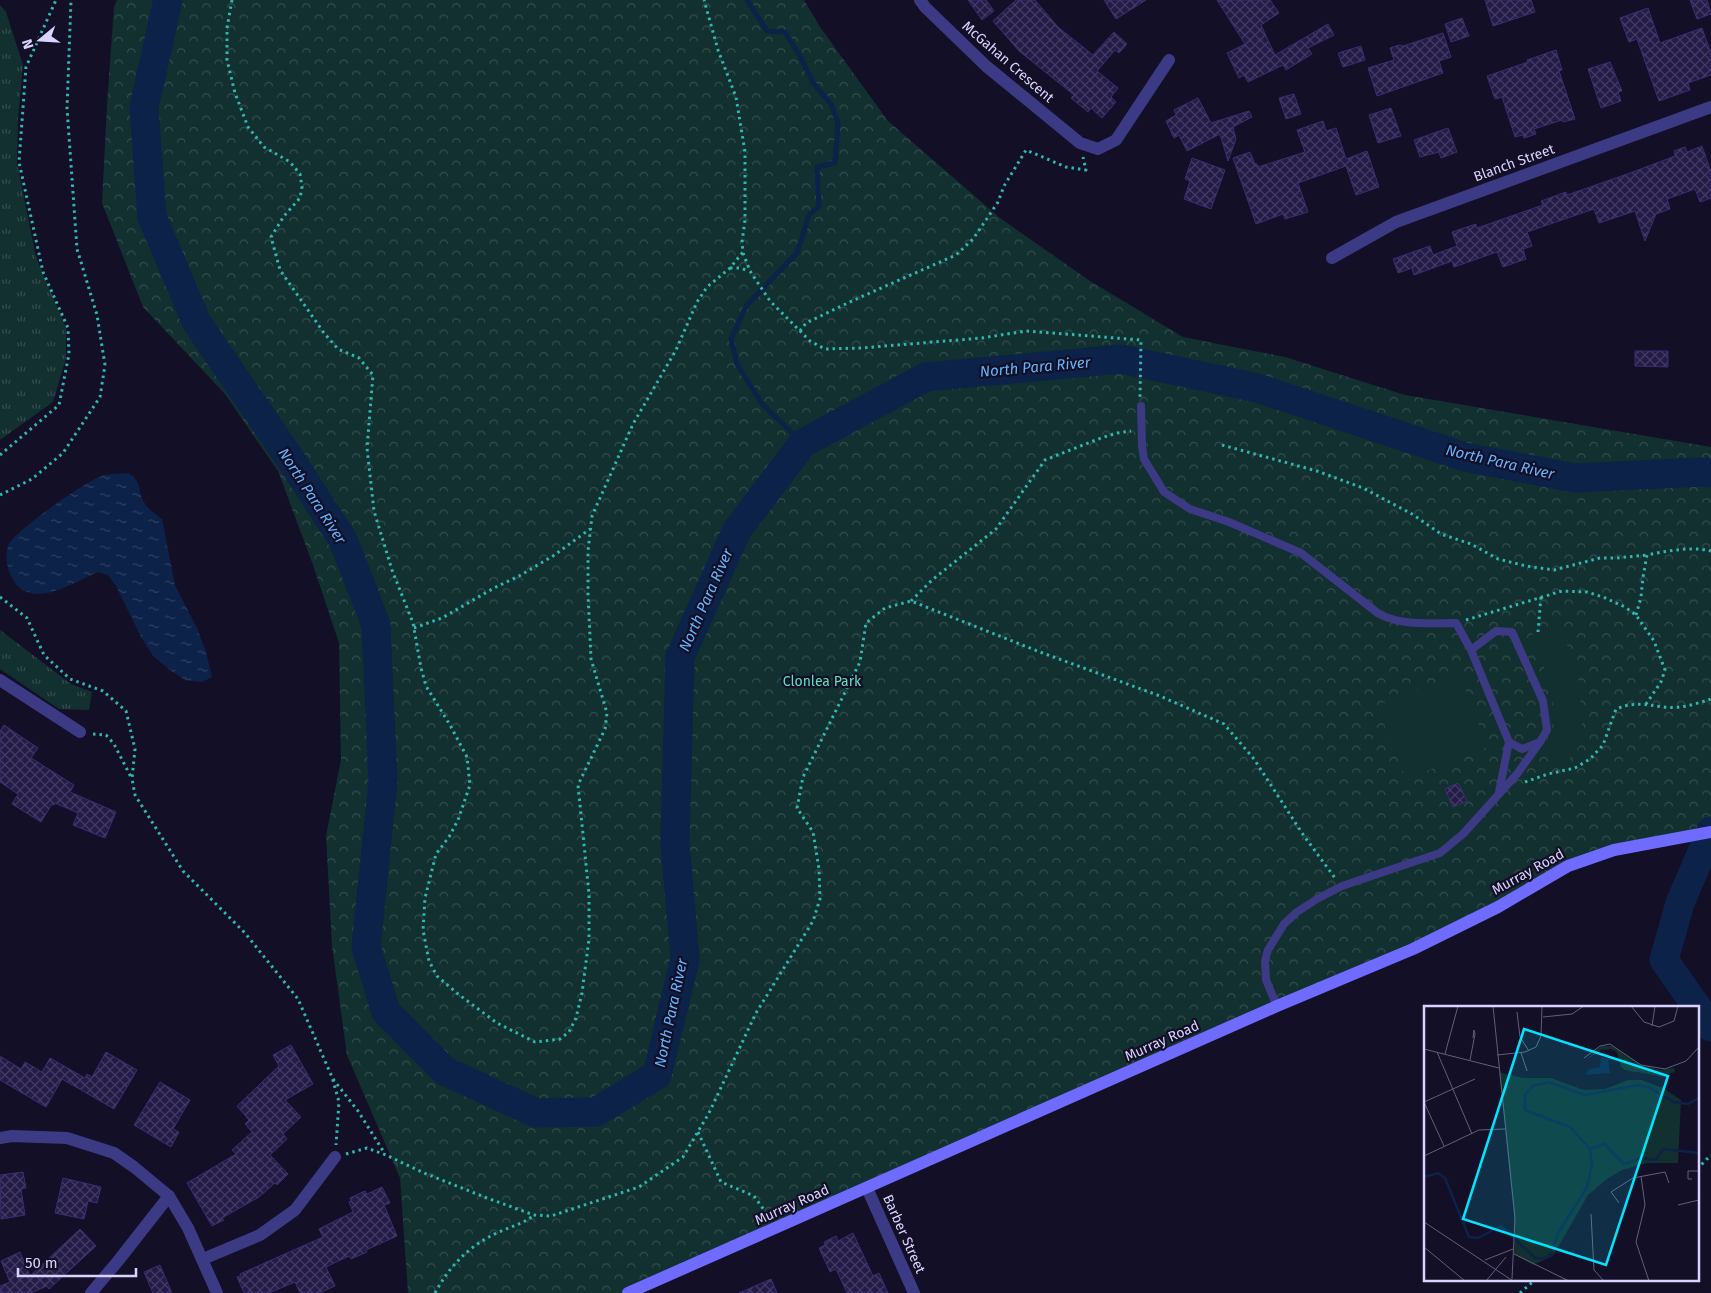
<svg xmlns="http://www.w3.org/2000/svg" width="1711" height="1293" viewBox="0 0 1711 1293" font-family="'Fira Sans',sans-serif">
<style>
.grass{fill:url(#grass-tufts)}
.park{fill:url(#park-crowns)}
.garden{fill:#12302f}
.water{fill:url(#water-ripples)}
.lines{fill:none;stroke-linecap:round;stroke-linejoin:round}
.stream{stroke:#0c2248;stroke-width:5}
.river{stroke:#0c2248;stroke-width:29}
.building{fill:url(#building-cross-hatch);stroke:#3b2d73}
.path{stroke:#2fb8b0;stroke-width:3;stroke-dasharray:2.5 4;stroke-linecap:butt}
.lane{stroke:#3d3a85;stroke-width:8}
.street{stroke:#3d3a85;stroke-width:12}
.secondary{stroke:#6f6bff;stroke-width:12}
.labels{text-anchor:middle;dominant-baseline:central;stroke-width:4.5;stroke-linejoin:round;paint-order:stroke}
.street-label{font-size:14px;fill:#d9d4ff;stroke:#130f26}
.park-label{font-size:14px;fill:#5fe0c0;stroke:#130f26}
.water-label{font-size:15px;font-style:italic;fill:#62b6ff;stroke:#130f26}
.inset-river{fill:none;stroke:#0c2248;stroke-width:2.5}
.inset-road{fill:none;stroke:#625e7d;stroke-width:1}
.view{fill:#00e5ff;fill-opacity:0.15;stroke:#00e5ff;stroke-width:2.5}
.inset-edge{fill:none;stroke:#d9d4ff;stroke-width:2.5}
</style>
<defs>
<pattern id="grass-tufts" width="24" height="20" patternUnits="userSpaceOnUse" patternTransform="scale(1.25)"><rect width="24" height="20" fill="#12302f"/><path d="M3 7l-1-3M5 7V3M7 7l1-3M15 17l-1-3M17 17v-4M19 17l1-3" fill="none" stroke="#344d4e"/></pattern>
<pattern id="park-crowns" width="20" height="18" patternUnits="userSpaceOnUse" patternTransform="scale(1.25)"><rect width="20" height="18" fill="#12302f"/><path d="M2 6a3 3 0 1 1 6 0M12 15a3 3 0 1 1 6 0" fill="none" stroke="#344d4e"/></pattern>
<pattern id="water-ripples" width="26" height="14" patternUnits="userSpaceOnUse" patternTransform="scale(1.25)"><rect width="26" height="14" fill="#0c2248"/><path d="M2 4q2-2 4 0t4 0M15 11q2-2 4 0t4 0" fill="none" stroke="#2f4163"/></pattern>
<pattern id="building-cross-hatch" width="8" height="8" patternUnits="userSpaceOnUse" patternTransform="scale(1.25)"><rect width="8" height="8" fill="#241b47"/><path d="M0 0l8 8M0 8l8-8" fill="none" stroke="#433b63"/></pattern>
</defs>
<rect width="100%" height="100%" fill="#130f26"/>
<g class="grass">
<polygon points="0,5 6,12 23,65 18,118 17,163 36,257 66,328 66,358 53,402 0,440"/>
<polygon points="0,630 71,684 92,692 89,710 59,709 0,669"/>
</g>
<polygon class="park" points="117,0 804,0 820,27 888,121 1000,218 1090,281 1183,337 1285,357 1405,395 1711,447 1711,832 1614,850 1498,907 628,1293 408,1293 400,1178 347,1055 332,946 326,836 341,760 339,643 313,565 278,471 225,394 143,307 102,203 107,105 114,7"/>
<g class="garden">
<polygon points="1566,628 1565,638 1579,682 1583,741 1566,763 1548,750 1554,730 1553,693 1531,630 1542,633"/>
<polygon points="1459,673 1487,747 1406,779 1377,706"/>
</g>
<path class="water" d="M129,473C142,485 137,483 142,498C145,507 154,513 162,519L175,585L197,628L206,652L212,677L202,682L185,680L170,670L153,656L141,637L116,586L108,575L98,572C72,583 29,613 11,576C7,567 5,556 8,546C11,533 84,483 99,477C107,473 120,474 129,473Z"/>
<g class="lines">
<polyline class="stream" points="747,0 767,31 785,32 801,58 813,83 831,104 838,123 835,163 817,167 819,206 809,215 797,253 746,306 731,339 737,364 762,404 803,443"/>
<g class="river">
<polyline points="168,0 144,107 152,217 197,323 293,463 343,540 376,625 383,782 366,947 386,1012 445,1071 536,1113 596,1112 657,1075 685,959 675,843 680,657 737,530 803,443 926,377 1121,359 1257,388 1465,457 1575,478 1701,472 1711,473"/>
<polyline points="1697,1007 1664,960 1680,903 1711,831"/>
<polyline points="1697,1007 1711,1027"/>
</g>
</g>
<g class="building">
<polygon points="968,0 986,0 994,11 982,20"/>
<polygon points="1016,0 1035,0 1058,27 1093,55 1114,32 1127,44 1119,53 1115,50 1097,71 1118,88 1111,97 1116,102 1102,118 1091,108 1088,112 1071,98 1074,95 1019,51 993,21"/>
<polygon points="1104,0 1146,0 1116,19"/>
<polygon points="1217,0 1270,0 1279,13 1261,25 1275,55 1328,24 1334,35 1308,48 1312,54 1286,70 1283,65 1248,82 1244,75 1239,78 1227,53 1245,44"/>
<polygon points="1485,0 1531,0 1535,12 1493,26"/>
<polygon points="1690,0 1707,0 1711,14 1697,19"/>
<polygon points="1648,8 1660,43 1702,28 1711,53 1711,75 1688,83 1690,90 1659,101 1637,39 1629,42 1620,18"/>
<polygon points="1462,18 1469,36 1451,42 1445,24"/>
<polygon points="1443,33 1451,57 1439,61 1443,73 1377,96 1368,68 1394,60 1390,48 1399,45 1403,46"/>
<polygon points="1361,46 1365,60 1343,67 1338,53"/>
<polygon points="1556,50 1562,70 1559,71 1575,119 1563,122 1562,120 1534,129 1536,134 1524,138 1523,135 1515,137 1502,97 1495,99 1487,76 1528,62 1527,60"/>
<polygon points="1610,62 1622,91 1618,92 1621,101 1601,108 1588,69"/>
<polygon points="1294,94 1301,114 1286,119 1279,98"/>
<polygon points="1198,98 1211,123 1249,111 1252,117 1233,127 1236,139 1228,161 1220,134 1187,151 1179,135 1174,138 1166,121 1176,115 1174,110"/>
<polygon points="1391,108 1401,136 1378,143 1369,115"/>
<polygon points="1323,121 1326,131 1336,128 1346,159 1367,151 1379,187 1356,195 1346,166 1298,183 1308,212 1285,219 1283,214 1256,224 1233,158 1250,152 1255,164 1257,164 1258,167 1305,152 1297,130"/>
<polygon points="1448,128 1457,152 1441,158 1439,152 1420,157 1414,140"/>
<polygon points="1702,146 1711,172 1711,198 1700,202 1695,189 1667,199 1670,209 1656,214 1645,241 1635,211 1599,223 1594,209 1527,232 1532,246 1523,249 1526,259 1503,267 1497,252 1454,267 1452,261 1414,275 1412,268 1398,273 1393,259 1430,246 1433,255 1457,246 1452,232 1476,224 1477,228 1543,205 1541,201 1566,192 1567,195 1630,173 1675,156 1674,151 1685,147 1687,152"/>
<polygon points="1192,158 1225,170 1211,209 1184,199 1190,181 1185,179"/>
<polygon points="1635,351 1668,351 1668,367 1635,366"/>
<polygon points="4,725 38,748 31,758 74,785 70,792 116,812 105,838 73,825 78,813 55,803 54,805 52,804 41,822 12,804 18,794 0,782 0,731"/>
<polygon points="1458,783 1467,801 1453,807 1445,789"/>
<polygon points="291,1045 313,1084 285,1100 301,1117 283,1134 287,1139 270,1155 288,1174 277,1185 275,1183 259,1197 222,1218 224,1220 212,1226 187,1183 236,1154 232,1150 252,1132 245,1124 249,1120 237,1106 279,1066 273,1055"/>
<polygon points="106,1052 137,1070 114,1109 62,1079 46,1107 0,1080 0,1056 21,1069 25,1062 42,1072 50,1058 85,1078 87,1074 92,1077"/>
<polygon points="160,1082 190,1100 173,1129 179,1132 171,1147 134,1125"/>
<polygon points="23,1172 26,1188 21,1189 25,1215 1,1219 0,1175"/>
<polygon points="63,1178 101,1187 97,1203 88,1201 84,1219 55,1213"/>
<polygon points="382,1187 390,1203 384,1205 397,1236 366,1250 367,1252 351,1259 349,1256 326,1267 335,1286 319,1293 300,1293 295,1282 269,1293 244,1293 237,1277 241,1276 240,1274 323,1237 319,1229 353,1212 349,1202 351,1201 350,1198 365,1191 367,1194"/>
<polygon points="80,1229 96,1246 49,1289 47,1286 31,1293 0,1293 0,1286 10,1282 1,1261 20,1252 30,1276"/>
<polygon points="853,1233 873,1276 879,1273 888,1293 847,1293 836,1269 830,1272 819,1248 825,1245 824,1242 836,1236 838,1241"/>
<polygon points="160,1265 172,1293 153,1293 144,1272"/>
<polygon points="771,1279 777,1293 739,1293"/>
</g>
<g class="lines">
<g class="path">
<polyline points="232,0 227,28 227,60 235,93 248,127 264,147 290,162 300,174 302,187 300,198 284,216 271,237 280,270 324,333 338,349 359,358 373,375 367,448 374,511 392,570 413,623 421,668 426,686 450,725 467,757 470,785 458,820 449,837 436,854 425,898 423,930 429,961 437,976 458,994 497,1023 535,1042 560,1039 569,1032 576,1018 582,993 589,939 589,894 578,785 605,729 607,713 591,659 588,594 588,551 592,516 633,424 676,350 697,302 707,287 730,268 743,252 742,242 745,220 745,152 736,97 718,50 704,0"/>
<polyline points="743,253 750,271 770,301 810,341 825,349 861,348 982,338 1026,331 1141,340 1140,397"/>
<polyline points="730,268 740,268 749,271"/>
<polyline points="800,331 806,323 854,300 956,255 973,239 986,220 998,202 1004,186 1026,150 1066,167 1086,170 1083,157"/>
<polyline points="1222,445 1317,471 1363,488 1412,514 1441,534 1471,544 1498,559 1526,566 1554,570 1600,558 1617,558 1647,555"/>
<polyline points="0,455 59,405 69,354 68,328 43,272 19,162 26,67 56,0"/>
<polyline points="0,495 32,479 63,453 100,397 105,365 97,315 77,249 67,108 71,0"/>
<polyline points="0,597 27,618 44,655 70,679 103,691 126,711 135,749 132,779 135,795 183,871 245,933 298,999 332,1077 339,1102 336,1145"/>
<polyline points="911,601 932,580 996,529 1045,460 1101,438 1117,433 1131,431"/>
<path d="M1636,615L1641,597L1643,577L1647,555C1667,551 1691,546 1711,551"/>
<polyline points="1466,620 1562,591 1587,592 1603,597 1625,607 1636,615 1654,641 1665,670 1661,682 1646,704"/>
<polyline points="414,628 442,618 494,588 519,576 553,556 590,529"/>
<polyline points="1538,632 1541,596"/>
<polyline points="93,734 106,735 114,744 132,779"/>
<path d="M1525,782L1548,774L1575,768L1590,759L1603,745L1616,709C1642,698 1657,710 1680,707C1690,706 1701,702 1711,699"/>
<polyline points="333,1079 358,1111 385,1154"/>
<polyline points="698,1132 721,1182 754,1196 769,1217"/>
<polyline points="346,1154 367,1148 386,1155 424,1173 487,1198 534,1215 551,1216 639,1187 683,1157 709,1113 756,1013 813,921 820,899 819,869 813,832 797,808 803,777 860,662 866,623 885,608 911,601 1040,652 1160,696 1224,724 1254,759 1304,836 1335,878"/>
<polyline points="1697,1169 1711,1155"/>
<path d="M435,1293C450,1265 470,1245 499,1232C512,1226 523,1224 534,1215"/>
<polyline points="1520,1293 1536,1279"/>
</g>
<g class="lane">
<path d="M1141,406L1142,446L1144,459L1164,492L1190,509L1229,522L1301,553L1379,614C1403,626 1430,623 1456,623L1471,650L1509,742L1499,792"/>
<polyline points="1471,650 1496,631 1512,632 1543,701 1547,730 1540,742 1522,749 1509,742"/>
<polyline points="1277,1006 1266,980 1265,961 1268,950 1284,924 1297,912 1317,899 1342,886 1440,853 1463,834 1517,774 1540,742"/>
</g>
<g class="street">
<polyline points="920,0 925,7 986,66 1080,143 1098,149 1116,140 1169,60"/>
<polyline points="1332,258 1396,222 1711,107"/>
<polyline points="0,680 80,732"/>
<polyline points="0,1138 12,1136 67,1138 114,1153 134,1167 169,1196 188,1228 217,1293"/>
<polyline points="867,1188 914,1293"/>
<polyline points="203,1259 260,1235 295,1210 335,1157"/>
<polyline points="91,1293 118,1261 169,1196"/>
</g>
<polyline class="secondary" points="628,1293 1277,1006 1413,949 1498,907 1568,866 1614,850 1711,832"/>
</g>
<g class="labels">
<g class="street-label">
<text transform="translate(1008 62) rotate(41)">McGahan Crescent</text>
<text transform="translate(1514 163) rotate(-20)">Blanch Street</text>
<text transform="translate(1528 872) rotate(-29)">Murray Road</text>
<text transform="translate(1162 1041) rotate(-24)">Murray Road</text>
<text transform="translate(792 1205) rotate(-24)">Murray Road</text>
<text transform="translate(904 1234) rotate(66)">Barber Street</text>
</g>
<g class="park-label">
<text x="822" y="681">Clonlea Park</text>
</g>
<g class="water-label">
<text transform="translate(1035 367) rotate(-5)">North Para River</text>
<text transform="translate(1500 462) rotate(13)">North Para River</text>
<text transform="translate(312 496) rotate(57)">North Para River</text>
<text transform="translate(706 600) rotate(-66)">North Para River</text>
<text transform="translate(671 1013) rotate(-78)">North Para River</text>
</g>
</g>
<g transform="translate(1424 1006)">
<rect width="275" height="275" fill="#130f26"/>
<path d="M177,40H188L218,60L236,64L250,62L251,66L236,70L201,64L197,61L193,46L187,43L177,44L162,54Z" fill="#12302f"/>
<path d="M75,66L99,72H127L160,84L181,83L204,74H217L239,82L257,94L254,157H223L198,164L183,173L164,189L129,250L109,259L90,248L91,218Z" fill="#12302f"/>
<path d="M177,51L184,53L186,67L161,69L165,63L176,61Z" fill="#0c2248"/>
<path class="inset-river" d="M166,143L180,138L200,158L217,152L232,154L239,143L275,147M0,171L14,167L21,172L45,231L54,232L77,220L111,252H120L127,249L134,227L163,181L168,159L166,143L146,121L101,104V89L109,80L125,76L161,89L214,79L226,82L250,96L264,98L275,92"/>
<path class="inset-road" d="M69,0L91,212L88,273M207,0L220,16L235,21L250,15L254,0M93,6L96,31L105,45M119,11L148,8L160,0M228,20L231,0M0,43L75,62M13,46L48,128M97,47L103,65M21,48L34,0M73,49L101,46L112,41L117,30L118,0M160,52L176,40L186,38L217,59L241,63L262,55L275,41M46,54L51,28L50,24L49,32M0,96L51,73M0,96L20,140M0,150L55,124L81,123M217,170L221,199L212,236L225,275M268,173H264V165H275M195,197L187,186L209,172L241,166L245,177M254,199L275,194M167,208L170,264L180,275M0,216L89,275M0,241L41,275M90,248L145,275M61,254L89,243M62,275L82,251"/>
<path class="view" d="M100,23L244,70L182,259L39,213Z"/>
<rect width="275" height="275" class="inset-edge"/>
</g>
<g transform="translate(40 40) rotate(252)" stroke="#130f26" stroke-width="4" paint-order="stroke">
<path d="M0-4L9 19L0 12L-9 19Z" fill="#d9d4ff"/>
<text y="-8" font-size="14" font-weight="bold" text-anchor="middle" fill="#d9d4ff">N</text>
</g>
<path d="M18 1268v8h118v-8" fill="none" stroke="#d9d4ff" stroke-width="2.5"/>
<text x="25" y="1268" font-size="15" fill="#d9d4ff" stroke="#130f26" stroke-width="4" paint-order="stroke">50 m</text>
</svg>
